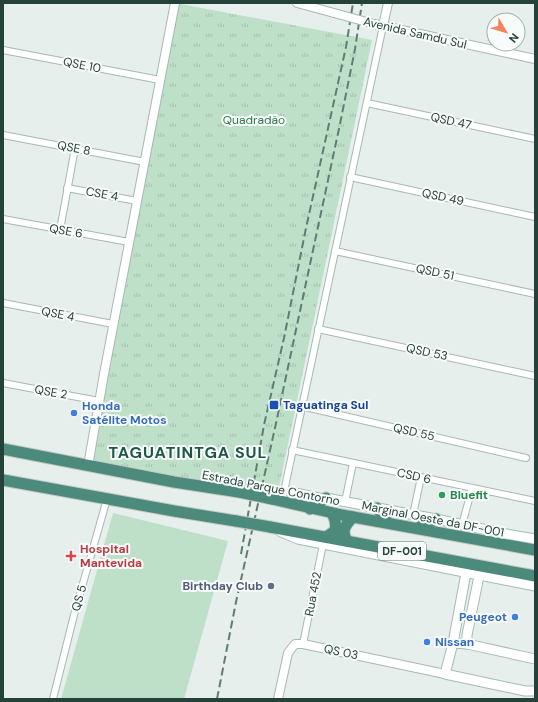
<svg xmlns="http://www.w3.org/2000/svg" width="538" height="702" viewBox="0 0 538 702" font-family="'DM Sans',sans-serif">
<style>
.green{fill:#bfe0c8}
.park{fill:url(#park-tufts)}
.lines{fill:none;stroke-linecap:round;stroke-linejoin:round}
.minor-casing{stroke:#a8b8b2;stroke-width:8}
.tertiary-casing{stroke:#a8b8b2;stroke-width:10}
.secondary-casing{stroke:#a4bbb3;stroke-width:11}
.trunk-casing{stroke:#c2cac8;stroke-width:13}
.minor{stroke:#fff;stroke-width:6}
.tertiary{stroke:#fff;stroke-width:8}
.secondary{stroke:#fff;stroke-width:9}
.trunk{stroke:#4c8a7c;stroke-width:11}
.rail{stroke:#5f7d75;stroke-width:2;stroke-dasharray:8 4;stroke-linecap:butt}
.tertiary-bridge-casing{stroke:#a8b8b2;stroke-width:10;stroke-linecap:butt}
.trunk-bridge-casing{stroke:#c2cac8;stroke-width:13;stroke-linecap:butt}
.tertiary-bridge{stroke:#fff;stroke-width:8}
.trunk-bridge{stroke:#4c8a7c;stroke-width:11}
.transit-dot{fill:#1a4fb4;stroke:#f7fbf9;stroke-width:1.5}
.shop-dot{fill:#3f7fe0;stroke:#f7fbf9;stroke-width:1.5}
.leisure-dot{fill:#2e9e5b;stroke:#f7fbf9;stroke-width:1.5}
.health-dot{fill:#e0444e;stroke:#f7fbf9;stroke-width:1.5}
.service-dot{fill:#5c6f8a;stroke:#f7fbf9;stroke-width:1.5}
.labels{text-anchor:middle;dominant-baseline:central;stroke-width:4;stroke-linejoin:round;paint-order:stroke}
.shield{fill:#f7fbf9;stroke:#637a73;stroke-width:1}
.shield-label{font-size:11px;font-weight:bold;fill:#24423a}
.street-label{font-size:12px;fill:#24423a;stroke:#f7fbf9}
.park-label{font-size:12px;fill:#2d7a4b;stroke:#f7fbf9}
.transit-label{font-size:12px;font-weight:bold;fill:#164399;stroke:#f7fbf9;text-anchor:start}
.shop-label{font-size:12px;font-weight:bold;fill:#366cbe;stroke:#f7fbf9;text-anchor:start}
.leisure-label{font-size:12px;font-weight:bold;fill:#27864d;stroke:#f7fbf9;text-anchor:start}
.health-label{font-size:12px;font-weight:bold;fill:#be3a42;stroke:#f7fbf9;text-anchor:start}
.service-label{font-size:12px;font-weight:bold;fill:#4e5e75;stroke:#f7fbf9;text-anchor:end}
.district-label{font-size:16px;font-weight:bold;letter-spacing:1px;fill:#1f5548;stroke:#f7fbf9}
</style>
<defs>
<pattern id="park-tufts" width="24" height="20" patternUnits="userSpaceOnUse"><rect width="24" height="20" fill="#bfe0c8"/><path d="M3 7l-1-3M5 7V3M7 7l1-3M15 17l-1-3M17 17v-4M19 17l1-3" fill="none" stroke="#a4c1ad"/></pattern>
</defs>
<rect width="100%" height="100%" fill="#e6efeb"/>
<polygon class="green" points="113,513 228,541 184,699 61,699"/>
<polygon class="park" points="175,3 372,40 278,492 88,466"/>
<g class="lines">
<g class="minor-casing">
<g id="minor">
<polyline points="3,50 160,80"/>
<polyline points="367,103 535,139"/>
<polyline points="3,135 145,162"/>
<polyline points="350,177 535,217"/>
<polyline points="67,188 137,201"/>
<polyline points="3,219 129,242"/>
<polyline points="60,230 75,148"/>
<polyline points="335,251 535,294"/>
<polyline points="3,303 113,324"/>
<polyline points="318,329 535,376"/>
<polyline points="3,383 99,401"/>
<polyline points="301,406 526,458"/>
<polyline points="292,450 535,501"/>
<polyline points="284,489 326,498"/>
<polyline points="282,501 383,26"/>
<polyline points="345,502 353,463"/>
<polyline points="413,515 421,477"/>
<polyline points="462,525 472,488"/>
<polyline points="303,644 323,544"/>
<polyline points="53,699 74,615 107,499"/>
</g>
</g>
<g class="tertiary-casing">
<g id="tertiary">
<polyline points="297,3 334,13"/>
<polyline points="374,24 535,59"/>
<polyline points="383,26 388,3"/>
<polyline points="88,466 104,374 175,3"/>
<polyline points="278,699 288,653 295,644 303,644 445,674"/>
</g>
</g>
<g class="secondary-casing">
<g id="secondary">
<polyline points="326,498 436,519 501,533 535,539"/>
<polyline points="281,532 298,539 535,586"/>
<polyline points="466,573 453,643 445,674 525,691 535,691"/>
<polyline points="453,643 467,644 535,659"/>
<polyline points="467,644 467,635 479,576"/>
</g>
</g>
<g class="trunk-casing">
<g id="trunk">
<polyline points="3,449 174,482 239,492"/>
<polyline points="3,480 174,511 236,521"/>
<polyline points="272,499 342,515 535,550"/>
<polyline points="377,508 387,522"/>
<polyline points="310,509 326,498"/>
<polyline points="270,527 535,576"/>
<polyline points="418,528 436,519"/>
<polyline points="326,537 332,533 336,530 335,520 332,513"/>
<path d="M347,541C341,531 345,525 353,517"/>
</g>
</g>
<use href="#minor" class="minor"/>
<use href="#tertiary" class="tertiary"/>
<use href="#secondary" class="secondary"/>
<use href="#trunk" class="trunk"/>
<g class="rail">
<polyline points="241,554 264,425 284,338 306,228 346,47 353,3"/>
<polyline points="217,699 236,602 275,428 340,124 355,49 362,3"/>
</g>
<g class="tertiary-bridge-casing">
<polyline id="tertiary-bridge" points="334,13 374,24"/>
</g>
<g class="trunk-bridge-casing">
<g id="trunk-bridge">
<polyline points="239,492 272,499"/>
<polyline points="236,521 270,527"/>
</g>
</g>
<use href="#tertiary-bridge" class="tertiary-bridge"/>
<use href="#trunk-bridge" class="trunk-bridge"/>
</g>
<rect class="transit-dot" x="269" y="400" width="10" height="10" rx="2"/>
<g class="shop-dot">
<circle cx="74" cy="413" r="4"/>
<circle cx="515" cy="617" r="4"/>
<circle cx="427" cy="642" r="4"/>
</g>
<circle class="leisure-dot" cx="442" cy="495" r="4"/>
<path class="health-dot" d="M69 550h4v4h4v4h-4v4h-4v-4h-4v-4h4z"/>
<circle class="service-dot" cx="271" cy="586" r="4"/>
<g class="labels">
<rect class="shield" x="378" y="542" width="48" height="18" rx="3"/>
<g class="shield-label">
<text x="402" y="551">DF-001</text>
</g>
<g class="street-label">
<text transform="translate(415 33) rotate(13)">Avenida Samdu Sul</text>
<text transform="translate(82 65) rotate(11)">QSE 10</text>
<text transform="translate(451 121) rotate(12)">QSD 47</text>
<text transform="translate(74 148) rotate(11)">QSE 8</text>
<text transform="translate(102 194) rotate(10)">CSE 4</text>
<text transform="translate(443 197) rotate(12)">QSD 49</text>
<text transform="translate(66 231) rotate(10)">QSE 6</text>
<text transform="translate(435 272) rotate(12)">QSD 51</text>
<text transform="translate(58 314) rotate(11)">QSE 4</text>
<text transform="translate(427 352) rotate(12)">QSD 53</text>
<text transform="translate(51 392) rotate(10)">QSE 2</text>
<text transform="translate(414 432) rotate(13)">QSD 55</text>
<text transform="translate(414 476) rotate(12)">CSD 6</text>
<text transform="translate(271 488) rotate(11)">Estrada Parque Contorno</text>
<text transform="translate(433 519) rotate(11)">Marginal Oeste da DF-001</text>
<text transform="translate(313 594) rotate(-79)">Rua 452</text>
<text transform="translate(79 598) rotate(-74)">QS 5</text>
<text transform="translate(341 652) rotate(12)">QS 03</text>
</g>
<g class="park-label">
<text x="254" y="120">Quadradão</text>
</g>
<g class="transit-label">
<text x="283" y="405">Taguatinga Sul</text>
</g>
<g class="shop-label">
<text x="82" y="406">Honda<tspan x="82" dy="14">Satélite Motos</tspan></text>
<text x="507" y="617" text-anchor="end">Peugeot</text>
<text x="435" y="642">Nissan</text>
</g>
<g class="leisure-label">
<text x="450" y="495">Bluefit</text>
</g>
<g class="health-label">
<text x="80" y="549">Hospital<tspan x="80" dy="14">Mantevida</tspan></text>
</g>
<g class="service-label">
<text x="263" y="586">Birthday Club</text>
</g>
<g class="district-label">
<text x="188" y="452">TAGUATINTGA SUL</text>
</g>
</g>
<rect width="538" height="702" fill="none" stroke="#24423a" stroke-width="8"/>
<g transform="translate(506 32) rotate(128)"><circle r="19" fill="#f7fbf9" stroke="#a3b1ad"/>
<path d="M0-3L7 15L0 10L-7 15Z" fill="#f4845f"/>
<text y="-6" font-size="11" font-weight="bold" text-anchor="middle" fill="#24423a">N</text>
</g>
</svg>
